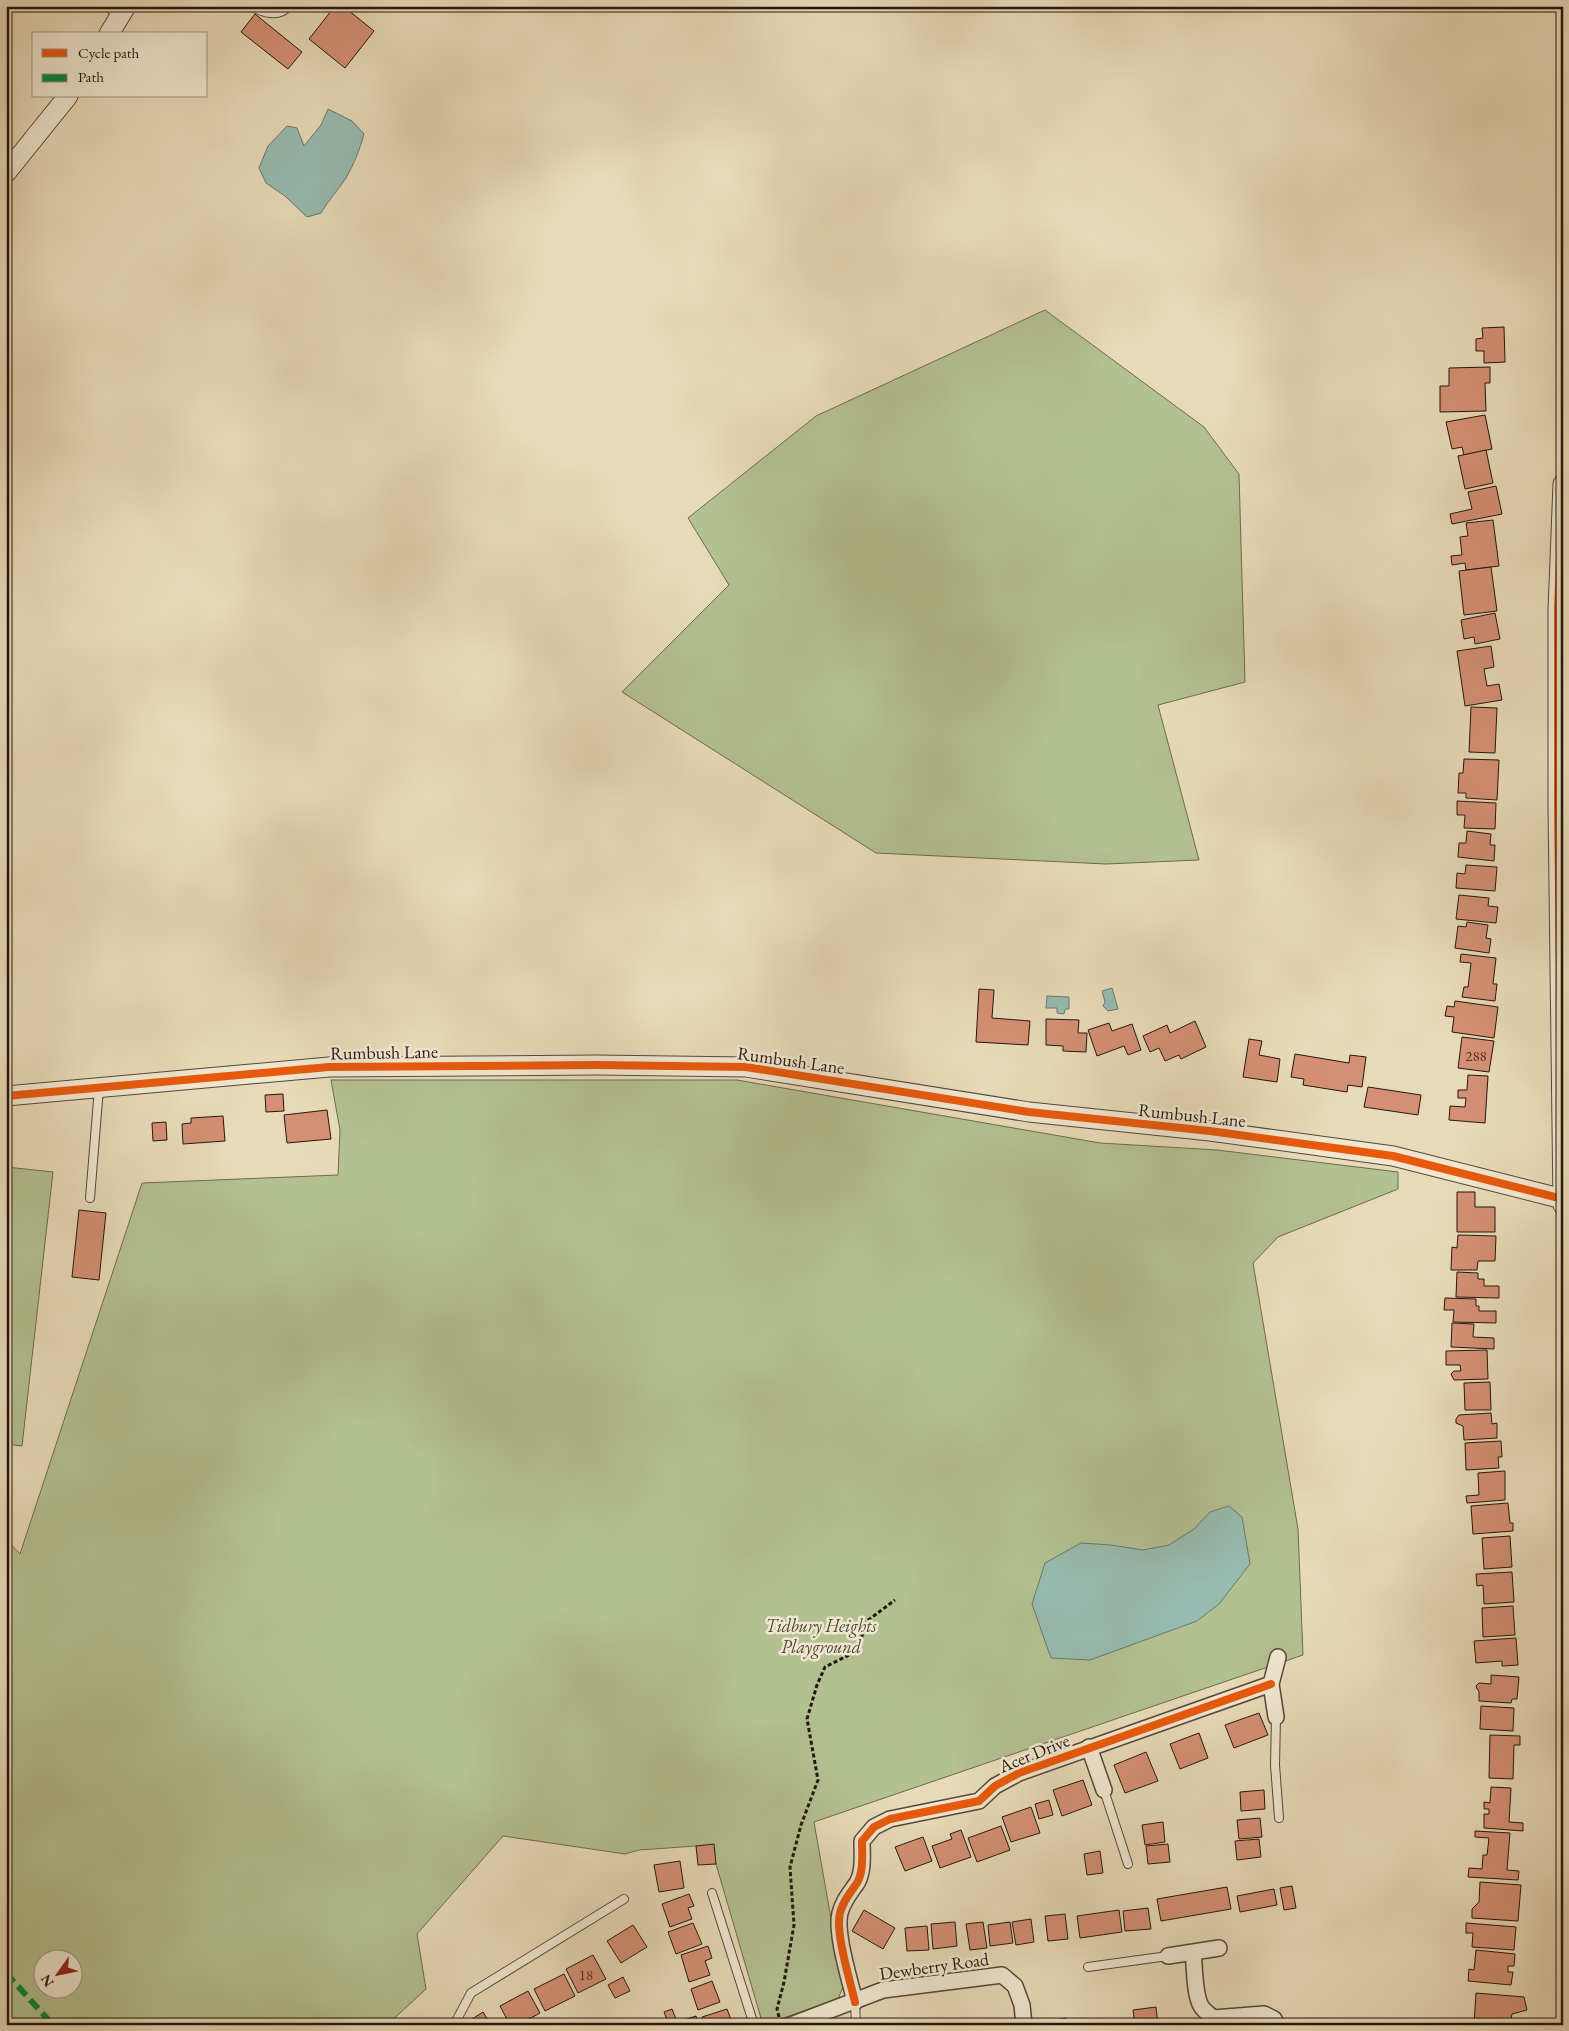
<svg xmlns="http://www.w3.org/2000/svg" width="1569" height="2031" viewBox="0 0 1569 2031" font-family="'EB Garamond',serif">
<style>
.green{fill:#b3c090;stroke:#6c6b4f;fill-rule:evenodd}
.water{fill:#97bbb0;stroke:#69796f}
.building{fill:#d49074;stroke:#24160e}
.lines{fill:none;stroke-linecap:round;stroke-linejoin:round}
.service-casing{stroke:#554738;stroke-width:10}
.minor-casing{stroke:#554738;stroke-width:18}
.tertiary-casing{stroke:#554738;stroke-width:21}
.path{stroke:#24160e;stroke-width:3;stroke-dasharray:4 2.5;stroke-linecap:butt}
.service{stroke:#f0e7d1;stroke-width:8}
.minor{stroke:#f0e7d1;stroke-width:15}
.tertiary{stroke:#f0e7d1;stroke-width:19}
.quiet{stroke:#00873e;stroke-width:6;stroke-dasharray:12 6;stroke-linecap:butt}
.cycleway-casing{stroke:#f0e7d1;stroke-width:11}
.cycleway{stroke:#e8590c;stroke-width:8}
.labels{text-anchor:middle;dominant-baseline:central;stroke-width:5;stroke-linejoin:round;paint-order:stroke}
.number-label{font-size:15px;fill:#503428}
.street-label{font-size:18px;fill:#24160e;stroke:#f0e7d1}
.park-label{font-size:18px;font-style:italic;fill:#4f4935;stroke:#f0e7d1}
</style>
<rect width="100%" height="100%" fill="#e8dab8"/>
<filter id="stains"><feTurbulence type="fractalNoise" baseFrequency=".004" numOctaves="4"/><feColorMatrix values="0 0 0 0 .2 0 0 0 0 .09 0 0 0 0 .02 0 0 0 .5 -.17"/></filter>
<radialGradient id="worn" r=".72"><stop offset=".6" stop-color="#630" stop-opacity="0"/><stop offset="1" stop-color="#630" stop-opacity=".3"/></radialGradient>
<g class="green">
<polygon points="1045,310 1204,427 1239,474 1245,682 1158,705 1199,860 1106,864 876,853 622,692 729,585 688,518 816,416"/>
<path d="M331,1080H737L1100,1143L1217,1150L1398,1172V1189L1278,1237L1253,1263L1298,1529L1303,1655L814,1822L843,1987L838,1999L763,2025L716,1864L696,1846L639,1850L625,1854L503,1836L417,1934L426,1989L387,2025H6V1539L20,1554L142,1183L338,1175L340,1130ZM42,1958H72V1988H42Z"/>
<polygon points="6,1167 53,1172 22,1446 6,1444"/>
</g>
<g class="water">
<path d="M328,109L352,121L364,134C360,149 354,164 346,178C338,190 328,201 321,213L307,217L285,196L266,183L259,168L268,146L287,126L297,128L304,146L321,125Z"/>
<polygon points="1112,988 1118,1009 1108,1011 1103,1006 1105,1002 1102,991"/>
<polygon points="1047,996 1069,997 1069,1009 1065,1009 1064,1014 1057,1013 1057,1008 1046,1008"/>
<polygon points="1229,1506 1242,1517 1250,1564 1219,1604 1197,1621 1090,1660 1051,1658 1032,1604 1045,1563 1081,1543 1111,1545 1143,1550 1169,1545 1194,1529 1210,1512"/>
</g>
<g class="building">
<polygon points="335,6 343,6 374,31 345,68 309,39"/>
<polygon points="255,14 302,52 288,69 241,32"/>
<polygon points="1504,327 1505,362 1484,363 1484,351 1476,351 1476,339 1483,338 1482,328"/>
<polygon points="1490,367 1490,383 1485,383 1486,411 1440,412 1440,386 1449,386 1449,368"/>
<polygon points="1485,415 1492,449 1464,455 1462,447 1452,449 1446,422"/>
<polygon points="1486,450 1493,483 1465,489 1458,456"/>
<polygon points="1496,486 1502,514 1452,524 1450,514 1472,509 1468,492"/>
<polygon points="1493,520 1499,566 1466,570 1465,563 1452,565 1451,556 1462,555 1460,537 1468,536 1466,523"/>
<polygon points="1491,567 1497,611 1464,615 1459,571"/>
<polygon points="1495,613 1500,639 1475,644 1474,637 1464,639 1461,620"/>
<polygon points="1491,646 1494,667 1484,669 1487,686 1499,684 1502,700 1465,706 1457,651"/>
<polygon points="1471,707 1497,708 1495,753 1469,752"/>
<polygon points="1464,759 1499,760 1497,800 1466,798 1466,793 1458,793 1459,773 1463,773"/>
<polygon points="1457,801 1496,803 1495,829 1464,828 1465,815 1457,815"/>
<polygon points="1467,831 1491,834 1490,845 1495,845 1494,861 1458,857 1459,843 1466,843"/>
<polygon points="1466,865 1497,867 1495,891 1456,888 1457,873 1465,874"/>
<polygon points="1459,895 1489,898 1488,906 1498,907 1496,923 1456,919"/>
<polygon points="1467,922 1488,925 1486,938 1491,939 1489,953 1455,948 1458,926 1466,927"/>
<polygon points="1461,954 1496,958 1493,984 1497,984 1495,1001 1462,997 1464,987 1468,987 1471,963 1460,962"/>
<polygon points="979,989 994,990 992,1018 1030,1021 1028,1045 976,1042"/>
<polygon points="1455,1001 1498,1007 1494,1038 1452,1032 1454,1017 1445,1016 1447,1006 1454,1007"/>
<polygon points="1046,1019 1079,1020 1078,1033 1087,1033 1086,1052 1063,1051 1063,1046 1046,1045"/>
<polygon points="1195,1021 1206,1047 1181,1059 1179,1055 1165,1061 1159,1048 1150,1052 1143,1036 1167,1025 1170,1033"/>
<polygon points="1109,1023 1112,1031 1132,1024 1141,1050 1128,1055 1124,1046 1097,1056 1088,1030"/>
<polygon points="1462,1037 1494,1041 1489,1072 1458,1068"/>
<polygon points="1249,1039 1262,1041 1259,1055 1280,1059 1277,1082 1243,1077"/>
<polygon points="1295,1054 1349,1063 1350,1055 1366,1057 1362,1087 1348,1085 1347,1092 1303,1085 1304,1079 1291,1077"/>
<polygon points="1468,1075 1488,1076 1485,1123 1449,1120 1450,1106 1465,1107 1466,1098 1458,1098 1458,1090 1467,1090"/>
<polygon points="1368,1087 1421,1095 1418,1115 1364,1107"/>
<polygon points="283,1094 284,1111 266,1112 265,1095"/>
<polygon points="327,1110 331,1139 287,1143 284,1115"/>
<polygon points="223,1116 225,1141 183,1144 182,1124 191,1123 191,1118"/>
<polygon points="166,1122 167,1140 153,1141 152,1123"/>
<polygon points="1457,1192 1475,1192 1475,1207 1495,1207 1495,1232 1457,1232"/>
<polygon points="79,1210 106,1213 99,1280 72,1277"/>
<polygon points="1458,1235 1496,1236 1495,1261 1478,1261 1477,1270 1451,1270 1452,1247 1457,1248"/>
<polygon points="1457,1272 1478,1273 1478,1279 1484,1279 1484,1286 1499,1286 1499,1298 1456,1297"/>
<polygon points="1445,1298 1476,1299 1476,1306 1479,1306 1479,1311 1496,1311 1496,1323 1453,1322 1454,1310 1444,1310"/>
<polygon points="1452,1323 1474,1324 1473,1337 1494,1338 1494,1349 1451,1347"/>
<polygon points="1487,1350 1488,1379 1454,1380 1451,1374 1454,1371 1461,1371 1460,1365 1446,1365 1446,1351"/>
<polygon points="1490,1382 1491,1410 1465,1410 1464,1383"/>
<polygon points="1491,1413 1492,1424 1497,1423 1497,1438 1464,1440 1463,1426 1456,1423 1456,1419 1459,1415"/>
<polygon points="1501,1441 1502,1457 1498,1457 1499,1468 1466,1470 1465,1443"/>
<polygon points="1505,1471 1505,1500 1467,1503 1466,1496 1479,1495 1478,1473"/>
<polygon points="1508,1503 1510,1523 1513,1523 1513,1531 1473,1534 1471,1506"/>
<polygon points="1510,1536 1512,1567 1484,1569 1482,1538"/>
<polygon points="1512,1572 1514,1602 1484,1604 1483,1585 1477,1586 1476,1574"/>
<polygon points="1513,1606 1515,1635 1483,1637 1482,1608"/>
<polygon points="1516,1638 1518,1665 1502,1666 1502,1661 1476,1663 1474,1641"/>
<polygon points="1491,1675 1519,1677 1517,1699 1512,1699 1511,1703 1479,1701 1479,1691 1477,1689 1476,1686 1479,1683 1491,1684"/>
<polygon points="1481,1706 1514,1708 1513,1731 1480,1729"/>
<polygon points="1259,1713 1268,1735 1234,1748 1225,1725"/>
<polygon points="1199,1733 1208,1758 1180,1769 1170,1744"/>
<polygon points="1490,1735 1520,1736 1520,1745 1514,1745 1513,1779 1489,1778"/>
<polygon points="1146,1752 1158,1781 1125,1793 1114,1765"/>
<polygon points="1083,1780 1092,1805 1062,1816 1053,1790"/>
<polygon points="1491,1787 1511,1788 1509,1822 1523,1823 1523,1831 1484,1828 1484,1814 1489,1814 1489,1809 1484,1809 1484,1802 1490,1803"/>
<polygon points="1264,1790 1265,1809 1241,1811 1240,1792"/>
<polygon points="1049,1800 1053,1815 1039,1819 1035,1804"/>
<polygon points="1031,1807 1040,1833 1011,1842 1002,1817"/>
<polygon points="1260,1818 1262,1837 1239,1839 1237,1820"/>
<polygon points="1163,1822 1165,1842 1145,1845 1142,1825"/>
<polygon points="1001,1826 1010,1850 977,1862 968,1838"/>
<polygon points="961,1830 971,1857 940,1868 932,1846 952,1839 950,1834"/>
<polygon points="1475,1831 1510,1833 1507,1870 1519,1871 1518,1880 1468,1877 1469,1868 1482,1869 1483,1855 1487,1855 1489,1838 1475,1837"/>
<polygon points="923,1837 932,1861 905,1871 895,1847"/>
<polygon points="1259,1839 1261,1857 1237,1860 1235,1841"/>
<polygon points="714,1844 716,1864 698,1865 696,1846"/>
<polygon points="1168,1844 1170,1862 1148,1864 1146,1846"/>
<polygon points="1100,1851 1103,1873 1087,1875 1084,1854"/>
<polygon points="680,1861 684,1888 659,1892 654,1865"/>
<polygon points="1480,1882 1521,1885 1518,1921 1472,1918 1472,1909 1479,1902"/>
<polygon points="1292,1886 1296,1908 1284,1910 1280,1888"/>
<polygon points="1227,1887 1231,1909 1161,1921 1157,1899"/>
<polygon points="1274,1889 1277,1905 1240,1912 1237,1896"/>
<polygon points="689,1894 694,1906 688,1908 692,1919 670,1927 662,1904"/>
<polygon points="1148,1908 1151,1929 1125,1931 1123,1911"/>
<polygon points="864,1910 895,1928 883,1949 852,1931"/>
<polygon points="1119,1910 1122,1932 1080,1938 1077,1916"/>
<polygon points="1065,1914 1068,1939 1048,1941 1045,1916"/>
<polygon points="1031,1919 1034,1942 1016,1945 1012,1922"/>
<polygon points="955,1922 957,1946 933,1949 931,1924"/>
<polygon points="983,1922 987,1948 970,1950 966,1924"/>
<polygon points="1010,1922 1013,1943 990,1946 988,1925"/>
<polygon points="693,1923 702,1944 676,1954 668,1932"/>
<polygon points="1466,1923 1516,1927 1514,1950 1472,1947 1473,1933 1466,1933"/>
<polygon points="633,1925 647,1947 621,1963 607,1941"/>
<polygon points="927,1926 929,1950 907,1951 905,1928"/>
<polygon points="708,1946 712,1958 705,1961 710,1975 689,1982 681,1955"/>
<polygon points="1476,1950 1515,1954 1514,1966 1508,1966 1508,1972 1513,1972 1511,1985 1468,1981 1469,1969 1474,1970"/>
<polygon points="593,1955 606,1979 578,1993 566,1969"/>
<polygon points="564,1974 575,1996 545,2011 534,1989"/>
<polygon points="623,1977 630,1991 615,1998 608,1985"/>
<polygon points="712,1981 720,2002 698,2010 691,1989"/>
<polygon points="528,1991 540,2013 518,2025 510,2025 500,2006"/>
<polygon points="1476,1993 1524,1997 1527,2010 1512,2014 1510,2025 1474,2025"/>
<polygon points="1156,2007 1158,2025 1135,2025 1133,2010"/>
<polygon points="672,2009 678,2024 675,2025 669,2025 664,2012"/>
<polygon points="727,2009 733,2025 704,2025 702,2017"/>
<polygon points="483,2012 491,2025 467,2025 466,2023"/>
<polygon points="696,2016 699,2025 685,2025 684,2020"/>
<polygon points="1066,2018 1067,2025 1042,2025 1041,2022"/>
<polygon points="647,2019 650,2025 640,2025 639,2022"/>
<polygon points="617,2021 618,2025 608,2025 608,2024"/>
</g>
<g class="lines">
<g class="service-casing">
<g id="service">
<polyline points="107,6 120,17"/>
<path d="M251,6C263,13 279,18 289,6"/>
<polyline points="90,1198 99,1088"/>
<polyline points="1276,1717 1275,1765 1279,1818"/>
<polyline points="1104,1790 1128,1864"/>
<polyline points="712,1893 754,2025"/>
<polyline points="1088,1967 1168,1956"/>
<polyline points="855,2002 856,2025"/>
<polyline points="454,2025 471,1993 624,1899"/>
</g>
</g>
<g class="minor-casing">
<g id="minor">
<polyline points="1276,1717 1271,1684 1278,1657"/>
<polyline points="1089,1747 1104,1790"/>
<path d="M1193,1953C1195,1967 1194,1994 1201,2006C1204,2011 1209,2014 1213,2018L1264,2014L1274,2019L1277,2025"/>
<polyline points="1168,1956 1219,1948"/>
<path d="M855,2002C850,1980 835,1933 840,1913C843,1901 850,1893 857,1883C864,1871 862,1854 862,1841L874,1827L890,1819L979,1801L995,1786L1019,1773L1271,1684"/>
<polyline points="791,2025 883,1990 1002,1975 1015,1986 1022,2005 1024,2025"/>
</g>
</g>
<g class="tertiary-casing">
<g id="tertiary">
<polyline points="109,34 126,6"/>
<polyline points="6,173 68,96"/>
<polyline points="1563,484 1558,610 1558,807 1563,1205"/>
<polyline points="6,1096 329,1067 597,1065 746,1067 1029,1112 1210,1131 1393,1156 1563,1199"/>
</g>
</g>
<polyline class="path" points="779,2017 777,2009 784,1982 794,1925 790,1867 801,1825 818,1780 807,1719 817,1685 825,1667 849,1655 862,1637 863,1624 895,1600"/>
<use href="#service" class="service"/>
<use href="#minor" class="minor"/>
<use href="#tertiary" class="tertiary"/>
<polyline class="quiet" points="6,1973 53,2025"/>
<g class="cycleway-casing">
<g id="cycleway">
<polyline points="1563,484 1558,610 1558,807 1563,1205"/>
<polyline points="6,1096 329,1067 597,1065 746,1067 1029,1112 1210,1131 1393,1156 1563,1199"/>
<path d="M855,2002C850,1980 835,1933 840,1913C843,1901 850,1893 857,1883C864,1871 862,1854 862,1841L874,1827L890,1819L979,1801L995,1786L1019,1773L1271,1684"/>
</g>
</g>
<use href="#cycleway" class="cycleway"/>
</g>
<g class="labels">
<g class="number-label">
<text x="1476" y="1055">288</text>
<text x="586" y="1974">18</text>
</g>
<g class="street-label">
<text transform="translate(384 1052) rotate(-1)">Rumbush Lane</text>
<text transform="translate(791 1060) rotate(8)">Rumbush Lane</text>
<text transform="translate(1192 1115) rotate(6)">Rumbush Lane</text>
<text transform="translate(1034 1753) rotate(-22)">Acer Drive</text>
<text transform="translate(934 1966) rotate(-8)">Dewberry Road</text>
</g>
<g class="park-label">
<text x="821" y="1625">Tidbury Heights<tspan x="821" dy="21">Playground</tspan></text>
</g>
</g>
<rect width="1569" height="2031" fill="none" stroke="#e8dab8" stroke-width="25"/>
<rect x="8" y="8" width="1554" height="2016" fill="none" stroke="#24160e" stroke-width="2.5"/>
<rect x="12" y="12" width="1544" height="2006" fill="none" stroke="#24160e"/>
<rect x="32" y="32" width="175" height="65" fill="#f0e7d1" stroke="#9e9383"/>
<rect x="42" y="49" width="25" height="8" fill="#e8590c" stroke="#9e9383"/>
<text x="78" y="58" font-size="15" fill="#24160e">Cycle path</text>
<rect x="42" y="74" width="25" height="8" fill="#00873e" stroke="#9e9383"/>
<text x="78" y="82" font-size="15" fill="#24160e">Path</text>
<g transform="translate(58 1974) rotate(237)"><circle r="24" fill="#f0e7d1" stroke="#9e9383"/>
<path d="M0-4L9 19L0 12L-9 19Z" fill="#8f2418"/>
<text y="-8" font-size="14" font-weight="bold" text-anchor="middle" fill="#24160e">N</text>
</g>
<rect width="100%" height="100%" filter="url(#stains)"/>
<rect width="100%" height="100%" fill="url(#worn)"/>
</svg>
